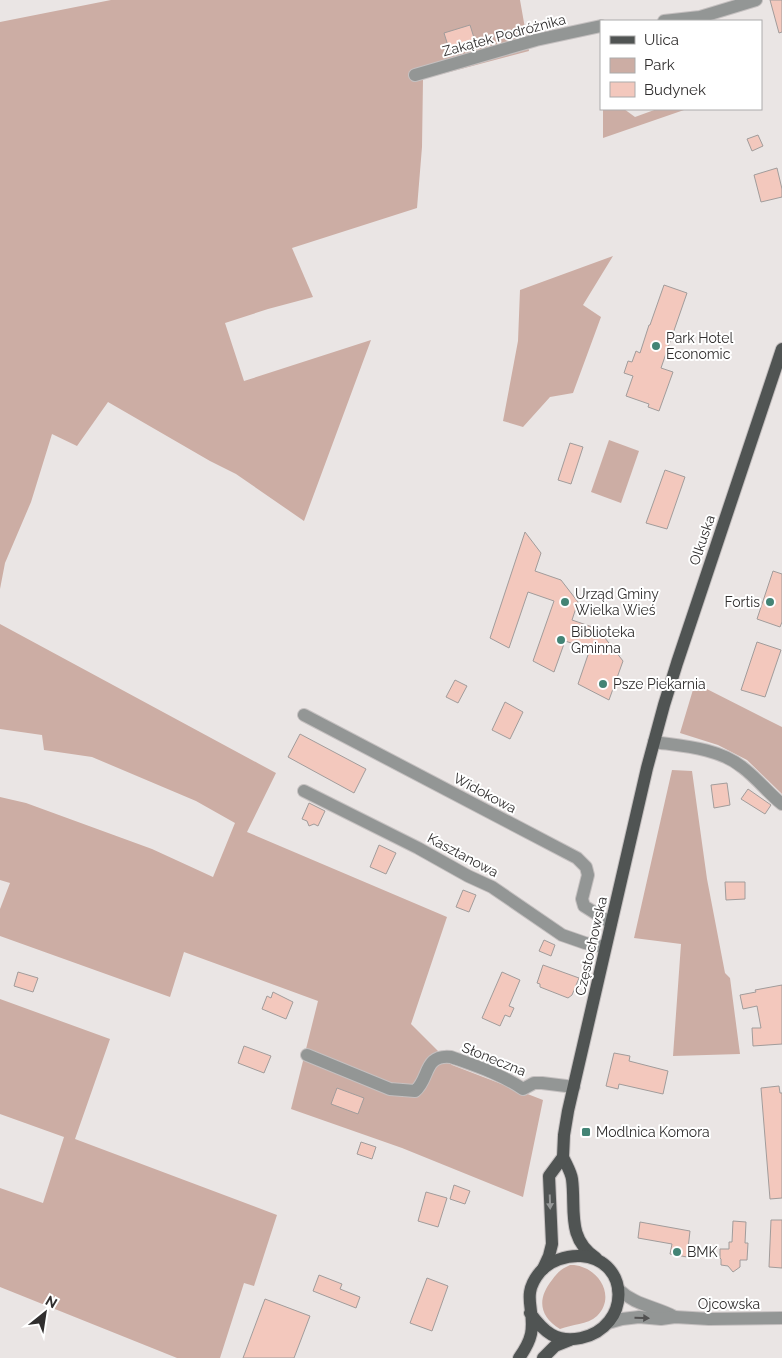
<svg xmlns="http://www.w3.org/2000/svg" width="782" height="1358" viewBox="0 0 782 1358" font-family="Raleway,sans-serif">
<style>
.green{fill:#ccada4}
.building{fill:#f3c8bd;stroke:#a19c9b}
.lines{fill:none;stroke-linecap:round;stroke-linejoin:round}
.minor-casing{stroke:#c5c0c0;stroke-width:14}
.major-casing{stroke:#c5c0c0;stroke-width:14}
.minor{stroke:#939695;stroke-width:12}
.major{stroke:#505453;stroke-width:12}
.oneway{fill:#969898}
.oneway2{fill:#535252}
.poi-dot{fill:#438475;stroke:#fff;stroke-width:2}
.labels{text-anchor:middle;dominant-baseline:central;stroke-width:4;stroke-linejoin:round;paint-order:stroke}
.street-label{font-size:14px;fill:#302e2e;stroke:#fff}
.poi-label{font-size:14px;fill:#302e2e;stroke:#fff;text-anchor:start}
</style>
<rect width="100%" height="100%" fill="#eae5e4"/>
<g class="green">
<polygon points="111,0 520,0 529,51 423,79 422,147 417,208 292,248 313,297 268,309 225,323 244,381 371,340 304,521 236,474 210,461 108,402 77,446 52,434 31,502 5,563 0,589 0,22"/>
<polygon points="603,109 624,109 635,117 657,109 683,109 684,110 603,138"/>
<polygon points="613,256 583,305 601,317 573,393 550,397 523,427 503,421 518,341 520,290"/>
<polygon points="609,440 639,451 621,503 591,492"/>
<polygon points="0,624 276,773 247,832 447,917 411,1024 452,1065 543,1100 523,1197 402,1148 291,1109 318,1001 184,952 170,997 0,936 0,909 10,883 0,880 0,797 26,803 152,849 213,877 235,823 196,801 92,757 44,750 42,735 0,729"/>
<polygon points="695,683 782,727 782,794 747,760 718,745 680,733"/>
<polygon points="672,770 692,771 707,879 725,973 730,978 740,1054 673,1056 681,944 634,938"/>
<polygon points="0,999 110,1039 75,1139 277,1215 254,1286 244,1283 220,1358 177,1358 0,1287 0,1188 43,1203 64,1137 0,1114"/>
<path d="M570,1265C596,1264 618,1295 597,1316C587,1325 572,1324 560,1329C539,1316 537,1299 552,1280C557,1273 561,1269 570,1265Z"/>
</g>
<g class="building">
<polygon points="770,0 782,0 782,32 779,33"/>
<polygon points="470,25 475,41 449,49 444,33"/>
<polygon points="758,135 763,146 752,151 747,139"/>
<polygon points="777,168 782,189 782,197 761,202 754,175"/>
<polygon points="664,285 687,293 661,368 673,372 659,411 648,407 649,404 626,396 633,376 624,373 628,361 632,362 636,351 640,353 649,325 650,325"/>
<polygon points="570,443 583,447 571,484 558,480"/>
<polygon points="665,470 685,477 667,529 646,523"/>
<polygon points="525,532 541,553 535,571 561,580 578,602 572,620 598,629 623,661 609,700 578,684 590,649 565,641 554,672 533,661 554,601 528,592 509,648 490,638"/>
<polygon points="773,571 782,574 782,622 780,627 757,619"/>
<polygon points="757,642 781,650 765,697 741,690"/>
<polygon points="455,680 467,686 458,703 446,697"/>
<polygon points="505,702 523,712 510,739 492,730"/>
<polygon points="300,734 366,769 354,793 288,757"/>
<polygon points="727,783 730,805 714,808 711,785"/>
<polygon points="748,789 771,805 765,814 741,799"/>
<polygon points="309,803 325,811 318,826 314,824 309,826 307,821 302,819"/>
<polygon points="379,845 396,853 386,874 370,867"/>
<polygon points="725,882 745,882 745,899 726,900"/>
<polygon points="463,890 476,895 469,912 456,907"/>
<polygon points="544,940 555,945 551,956 539,951"/>
<polygon points="543,965 579,978 572,995 568,998 540,987 540,984 537,983"/>
<polygon points="18,972 38,978 33,992 14,986"/>
<polygon points="502,972 520,980 509,1006 514,1008 510,1017 505,1015 500,1026 482,1018"/>
<polygon points="782,985 782,1044 753,1046 752,1028 761,1028 757,1006 743,1009 740,995 756,992 755,990"/>
<polygon points="273,992 293,1002 286,1019 262,1009 267,996 271,998"/>
<polygon points="244,1046 271,1056 264,1073 238,1063"/>
<polygon points="614,1053 630,1056 629,1061 668,1071 663,1094 619,1084 618,1089 606,1086"/>
<polygon points="779,1086 780,1093 782,1093 782,1198 770,1199 761,1088"/>
<polygon points="337,1088 364,1098 358,1114 331,1104"/>
<polygon points="361,1142 376,1147 372,1159 357,1154"/>
<polygon points="454,1185 470,1191 465,1204 450,1199"/>
<polygon points="426,1192 447,1198 438,1227 418,1221"/>
<polygon points="771,1220 782,1220 782,1268 769,1267"/>
<polygon points="733,1221 746,1222 745,1243 748,1243 747,1260 740,1260 740,1267 733,1272 728,1266 721,1265 721,1259 720,1258 720,1249 729,1249 729,1242 732,1242"/>
<polygon points="640,1222 690,1231 687,1257 670,1254 672,1244 638,1238"/>
<polygon points="319,1275 342,1284 340,1289 360,1297 356,1308 313,1291"/>
<polygon points="427,1278 448,1286 432,1331 410,1323"/>
<polygon points="265,1299 310,1316 294,1358 243,1358"/>
</g>
<g class="lines">
<g class="minor-casing">
<g id="minor">
<polyline points="664,21 700,17 756,0"/>
<polyline points="415,75 536,40 601,26"/>
<polyline points="304,715 577,858 586,867 588,875 582,899 584,906 611,923"/>
<path d="M654,742C682,746 719,748 742,767C757,778 768,793 782,804"/>
<polyline points="304,791 418,848 468,876 492,887 562,935 585,943 605,947"/>
<path d="M307,1055L390,1089L415,1091C430,1079 423,1054 451,1057C476,1066 501,1074 523,1089L534,1083H542L574,1087"/>
<path d="M618,1289C635,1305 653,1306 673,1316"/>
<polyline points="608,1323 622,1319 639,1317 661,1319 675,1317 709,1319 782,1318"/>
</g>
</g>
<g class="major-casing">
<g id="major">
<path d="M563,1157C566,1164 571,1172 572,1179C576,1209 566,1238 596,1258"/>
<polyline points="543,1269 549,1256 552,1244 549,1176 563,1157 564,1135 568,1111 647,768 664,705 677,663 782,349"/>
<path d="M519,1358C524,1351 529,1343 531,1334C536,1309 520,1296 540,1272C549,1261 567,1255 581,1256C631,1260 631,1327 581,1338C556,1343 544,1332 530,1313"/>
<polyline points="543,1358 555,1346 570,1340"/>
</g>
</g>
<use href="#minor" class="minor"/>
<use href="#major" class="major"/>
</g>
<defs><path id="oneway-solid" d="M-6-.8H1V-3.2L6.5 0L1 3.2V.8H-6Z" transform="scale(1.25)"/></defs>
<use class="oneway" href="#oneway-solid" transform="translate(550 1202) rotate(88)"/>
<use class="oneway2" href="#oneway-solid" transform="translate(642 1318) rotate(2)"/>
<g class="poi-dot">
<circle cx="656" cy="346" r="5"/>
<circle cx="565" cy="602" r="5"/>
<circle cx="770" cy="602" r="5"/>
<circle cx="561" cy="640" r="5"/>
<circle cx="603" cy="684" r="5"/>
<rect x="581" y="1127" width="10" height="10" rx="2.5"/>
<circle cx="677" cy="1252" r="5"/>
</g>
<g class="labels">
<g class="street-label">
<text transform="translate(504 35) rotate(-15)">Zakątek Podróżnika</text>
<text transform="translate(702 540) rotate(-71)">Olkuska</text>
<text transform="translate(485 793) rotate(28)">Widokowa</text>
<text transform="translate(463 855) rotate(28)">Kasztanowa</text>
<text transform="translate(591 946) rotate(-77)">Częstochowska</text>
<text transform="translate(494 1059) rotate(22)">Słoneczna</text>
<text x="729" y="1304">Ojcowska</text>
</g>
<g class="poi-label">
<text x="666" y="338">Park Hotel<tspan x="666" dy="16">Economic</tspan></text>
<text x="575" y="594">Urząd Gminy<tspan x="575" dy="16">Wielka Wieś</tspan></text>
<text x="760" y="602" text-anchor="end">Fortis</text>
<text x="571" y="632">Biblioteka<tspan x="571" dy="16">Gminna</tspan></text>
<text x="613" y="684">Psze Piekarnia</text>
<text x="596" y="1132">Modlnica Komora</text>
<text x="687" y="1252">BMK</text>
</g>
</g>
<rect x="600" y="20" width="162" height="90" fill="#ffffff" stroke="#acabab"/>
<rect x="610" y="36" width="25" height="8" fill="#505453" stroke="#acabab"/>
<text x="644" y="45" font-size="15" fill="#302e2e">Ulica</text>
<rect x="610" y="58" width="25" height="15" fill="#ccada4" stroke="#acabab"/>
<text x="644" y="70" font-size="15" fill="#302e2e">Park</text>
<rect x="610" y="82" width="25" height="15" fill="#f3c8bd" stroke="#acabab"/>
<text x="644" y="95" font-size="15" fill="#302e2e">Budynek</text>
<g transform="translate(45 1313) rotate(30)" stroke="#ffffff" stroke-width="4" paint-order="stroke">
<path d="M0-4L9 19L0 12L-9 19Z" fill="#302e2e"/>
<text y="-8" font-size="14" font-weight="bold" text-anchor="middle" fill="#302e2e">N</text>
</g>
</svg>
